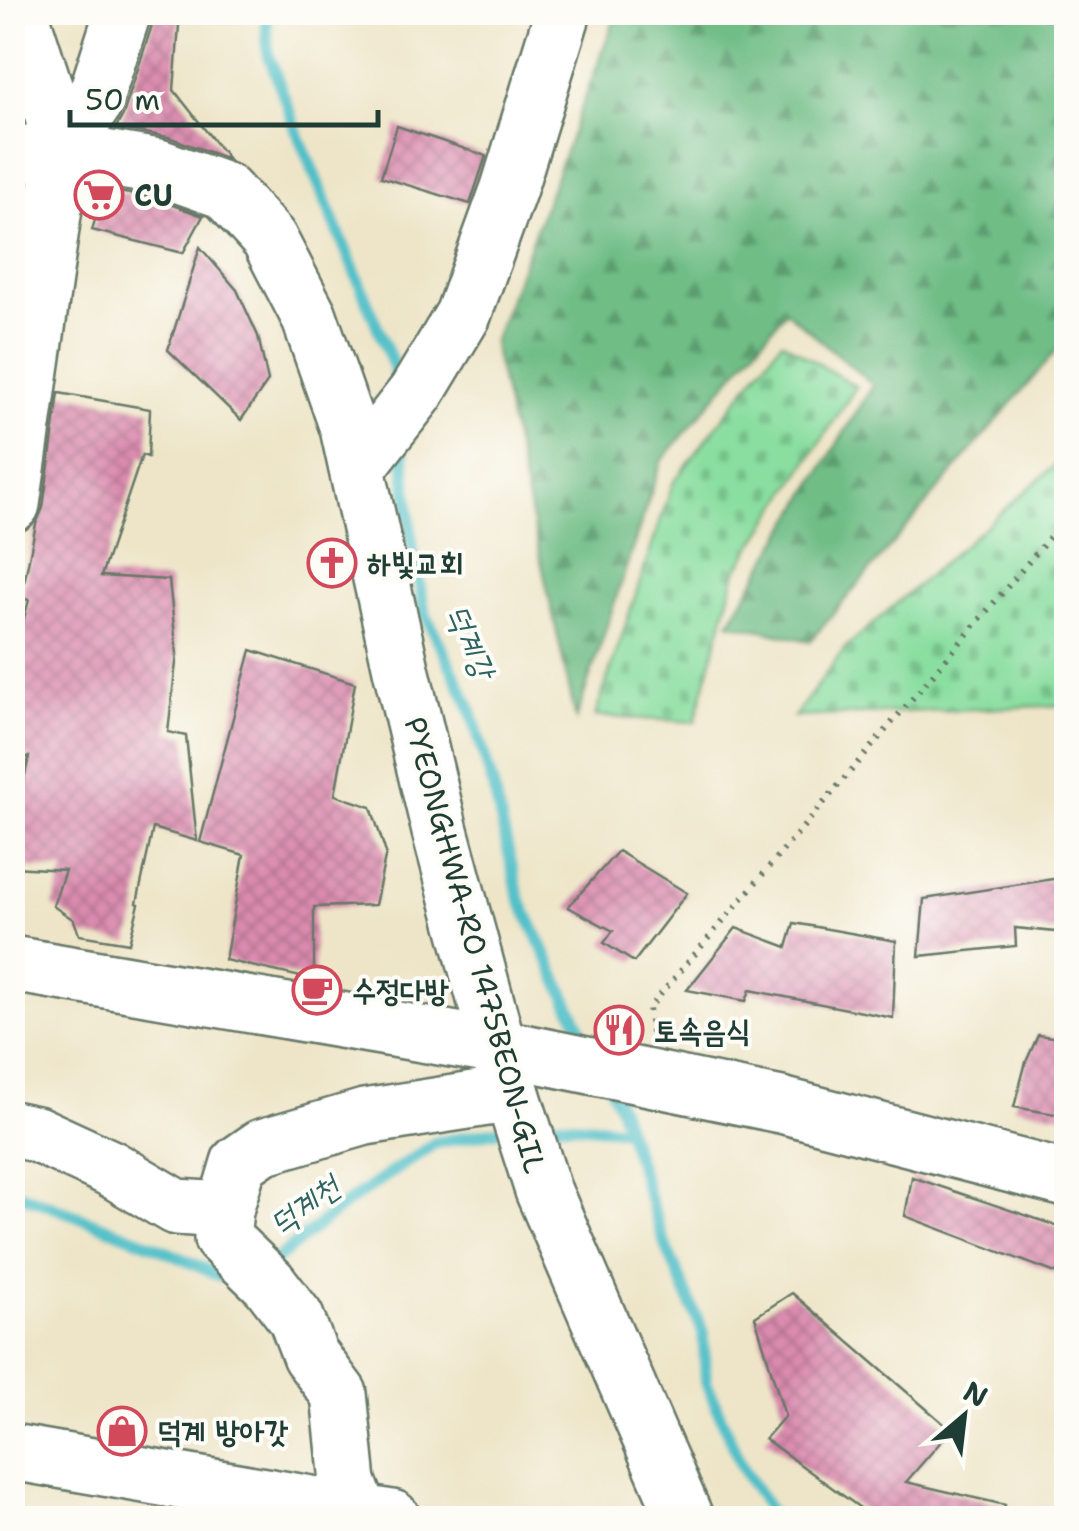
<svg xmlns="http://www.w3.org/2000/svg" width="1079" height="1531" viewBox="0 0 1079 1531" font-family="'Shantell Sans','Poor Story',sans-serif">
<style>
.forest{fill:url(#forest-firs);stroke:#477d5d;stroke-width:2.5}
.cemetery{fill:url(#cemetery-stones);stroke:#548e6a;stroke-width:2.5}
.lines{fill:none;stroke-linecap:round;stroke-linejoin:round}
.stream{stroke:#51bfc7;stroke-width:12}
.building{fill:url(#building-cross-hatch)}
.minor-casing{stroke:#677868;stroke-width:60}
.path{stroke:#677868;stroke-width:6;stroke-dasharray:2.5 8;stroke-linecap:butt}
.minor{stroke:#fff;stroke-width:55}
.labels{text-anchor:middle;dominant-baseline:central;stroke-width:8;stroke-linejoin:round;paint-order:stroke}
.poi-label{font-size:30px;font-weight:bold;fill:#1f3d34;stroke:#fdfcf7;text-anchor:start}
.street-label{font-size:30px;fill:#1f3d34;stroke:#fdfcf7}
.water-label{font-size:32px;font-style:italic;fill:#2e6460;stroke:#fdfcf7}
</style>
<defs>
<pattern id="forest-firs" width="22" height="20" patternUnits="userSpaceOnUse" patternTransform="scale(2.5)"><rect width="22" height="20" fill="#6fbd86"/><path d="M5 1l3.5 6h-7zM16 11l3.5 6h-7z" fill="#5b9b6e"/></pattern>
<pattern id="cemetery-stones" width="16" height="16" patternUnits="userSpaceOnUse" patternTransform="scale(2.5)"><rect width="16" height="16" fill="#8adea0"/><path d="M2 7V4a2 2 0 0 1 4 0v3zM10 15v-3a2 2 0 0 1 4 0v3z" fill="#77bf8a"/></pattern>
<pattern id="building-cross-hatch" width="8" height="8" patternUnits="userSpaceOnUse" patternTransform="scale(2.5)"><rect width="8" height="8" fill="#db8baf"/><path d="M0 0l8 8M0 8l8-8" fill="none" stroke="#b1738f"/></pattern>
</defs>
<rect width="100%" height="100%" fill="#fdfcf7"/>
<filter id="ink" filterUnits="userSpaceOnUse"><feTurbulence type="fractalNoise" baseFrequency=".01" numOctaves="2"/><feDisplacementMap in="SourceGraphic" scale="20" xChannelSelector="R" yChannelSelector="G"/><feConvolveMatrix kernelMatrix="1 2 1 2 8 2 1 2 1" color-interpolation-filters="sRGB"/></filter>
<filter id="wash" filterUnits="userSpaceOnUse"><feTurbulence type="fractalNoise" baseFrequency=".0048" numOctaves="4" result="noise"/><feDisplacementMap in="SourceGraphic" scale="40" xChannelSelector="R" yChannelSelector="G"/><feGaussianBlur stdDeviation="2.25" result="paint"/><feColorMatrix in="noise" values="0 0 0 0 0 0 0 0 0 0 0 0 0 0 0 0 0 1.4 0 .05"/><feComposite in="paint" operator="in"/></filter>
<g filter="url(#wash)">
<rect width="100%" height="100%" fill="#eee5c8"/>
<polygon class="forest" points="617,13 1066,13 1066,339 810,641 729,623 873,385 786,311 661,462 576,719 493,343"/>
<g class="cemetery">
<polygon points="782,341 856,387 736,571 695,722 595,716 673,483"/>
<polygon points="1066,456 1066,705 794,717 845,648"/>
</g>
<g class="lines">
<g class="stream">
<polyline points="266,12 268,53 295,127 394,367 396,390"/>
<polyline points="402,440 413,551 425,613 470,707 493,786 519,897 591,1051"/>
<polyline points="610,1086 620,1108 663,1239 703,1332 706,1382 742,1467 774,1518"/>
<polyline points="535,1123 544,1122 628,1130"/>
<polyline points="12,1191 152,1245 220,1276 238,1271"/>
<polyline points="267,1264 273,1262 342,1206 435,1143 511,1128"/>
</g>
</g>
<g id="blocks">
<g class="building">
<polygon points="153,12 180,12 174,90 228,159 168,137 116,128 123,115 153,22"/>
<polygon points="397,126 486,156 470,204 381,177"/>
<polygon points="104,190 150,197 203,216 183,253 92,230"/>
<polygon points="200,247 237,290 258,336 268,381 241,420 168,350"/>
<polygon points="59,393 150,409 148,457 142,455 101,576 169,580 177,654 168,732 186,736 197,841 153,828 137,903 139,904 129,943 79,935 74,920 53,906 65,870 12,867 12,835 29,757 12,756 12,662 29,600 21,598 36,524 43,508"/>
<polygon points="251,650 355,683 335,795 371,807 386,853 375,905 314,907 314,980 225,960 244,855 200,842"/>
<polygon points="618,851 687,893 634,962 604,943 613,931 568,907"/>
<polygon points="1066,877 1066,933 1015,928 1016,946 919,956 924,899"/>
<polygon points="794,923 896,941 893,1018 750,990 746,1001 687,990 736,928 787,947"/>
<polygon points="1038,1035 1066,1039 1066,1116 1014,1107 1026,1062"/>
<polygon points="912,1177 1066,1229 1066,1277 905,1216"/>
<polygon points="792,1293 951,1430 906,1482 1005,1505 1003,1518 874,1518 765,1439 785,1416 755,1317"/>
</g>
</g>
</g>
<g filter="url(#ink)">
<use href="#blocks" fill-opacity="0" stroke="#677868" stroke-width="2.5"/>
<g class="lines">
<g class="minor-casing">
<g id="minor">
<polyline points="62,151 93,105 123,12"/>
<polyline points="12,154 62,151 158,167 225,191 269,239 309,316 348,428 401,669 440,831 504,1069 543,1190 685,1518"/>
<polyline points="357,468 416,393 463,315 509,188 563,12"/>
<polyline points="12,504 62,151 49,101 20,12"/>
<polyline points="12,964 498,1047 781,1105 1066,1179"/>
<polyline points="12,1129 36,1134 110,1168 176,1207 225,1210 239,1163 262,1147 365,1117 512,1094"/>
<polyline points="225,1210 222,1238 269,1283 296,1318 310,1355 339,1394 348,1482 362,1518"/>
<polyline points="12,1452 392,1518"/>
</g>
</g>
<polyline class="path" points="651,1033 649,1008 1066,518"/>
<use href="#minor" class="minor"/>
</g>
</g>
<defs>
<g id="supermarket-ring" transform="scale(2.5)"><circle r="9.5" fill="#fdfcf7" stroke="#d1495b" stroke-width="1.5"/><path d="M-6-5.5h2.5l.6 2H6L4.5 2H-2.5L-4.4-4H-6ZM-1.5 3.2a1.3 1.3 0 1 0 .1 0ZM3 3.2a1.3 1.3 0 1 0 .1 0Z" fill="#d1495b"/></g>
<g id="church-ring" transform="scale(2.5)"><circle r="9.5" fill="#fdfcf7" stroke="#d1495b" stroke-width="1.5"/><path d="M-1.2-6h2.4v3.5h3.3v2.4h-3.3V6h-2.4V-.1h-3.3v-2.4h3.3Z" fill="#d1495b"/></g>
<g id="cafe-ring" transform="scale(2.5)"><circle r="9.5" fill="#fdfcf7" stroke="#d1495b" stroke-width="1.5"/><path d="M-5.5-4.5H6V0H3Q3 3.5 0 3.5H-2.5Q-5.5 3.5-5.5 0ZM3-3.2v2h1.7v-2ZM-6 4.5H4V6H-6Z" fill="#d1495b"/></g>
<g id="restaurant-ring" transform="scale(2.5)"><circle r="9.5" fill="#fdfcf7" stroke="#d1495b" stroke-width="1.5"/><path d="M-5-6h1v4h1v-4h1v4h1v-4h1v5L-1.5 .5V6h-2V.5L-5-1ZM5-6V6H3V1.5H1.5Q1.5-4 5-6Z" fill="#d1495b"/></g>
<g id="shop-ring" transform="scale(2.5)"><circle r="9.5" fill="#fdfcf7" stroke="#d1495b" stroke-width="1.5"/><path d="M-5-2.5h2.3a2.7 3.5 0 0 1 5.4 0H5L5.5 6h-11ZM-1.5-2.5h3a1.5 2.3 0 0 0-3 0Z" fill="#d1495b"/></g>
</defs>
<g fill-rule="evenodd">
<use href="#supermarket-ring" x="99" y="195"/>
<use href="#church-ring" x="332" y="563"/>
<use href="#cafe-ring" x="317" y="990"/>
<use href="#restaurant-ring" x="619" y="1030"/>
<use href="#shop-ring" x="122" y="1431"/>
</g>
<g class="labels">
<g class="poi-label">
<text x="134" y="195">CU</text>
<text x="367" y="563">하빛교회</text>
<text x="352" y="990">수정다방</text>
<text x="654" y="1030">토속음식</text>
<text x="157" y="1431">덕계 방아갓</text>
</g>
<g class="street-label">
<text transform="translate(475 945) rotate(75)">PYEONGHWA-RO 1475BEON-GIL</text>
</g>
<g class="water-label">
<text transform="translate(471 641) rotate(67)">덕계강</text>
<text transform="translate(304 1205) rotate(-36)">덕계천</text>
</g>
</g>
<rect width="1079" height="1531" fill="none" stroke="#fdfcf7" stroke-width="50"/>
<g transform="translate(964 1416) rotate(28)" stroke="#fdfcf7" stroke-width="8" paint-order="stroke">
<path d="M0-8L18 38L0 25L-18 38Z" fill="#1f3d34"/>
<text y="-15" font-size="28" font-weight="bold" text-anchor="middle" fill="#1f3d34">N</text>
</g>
<path d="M70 110v15h308v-15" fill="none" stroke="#1f3d34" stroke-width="5"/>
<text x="85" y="110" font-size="30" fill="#1f3d34" stroke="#fdfcf7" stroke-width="8" paint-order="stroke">50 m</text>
</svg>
